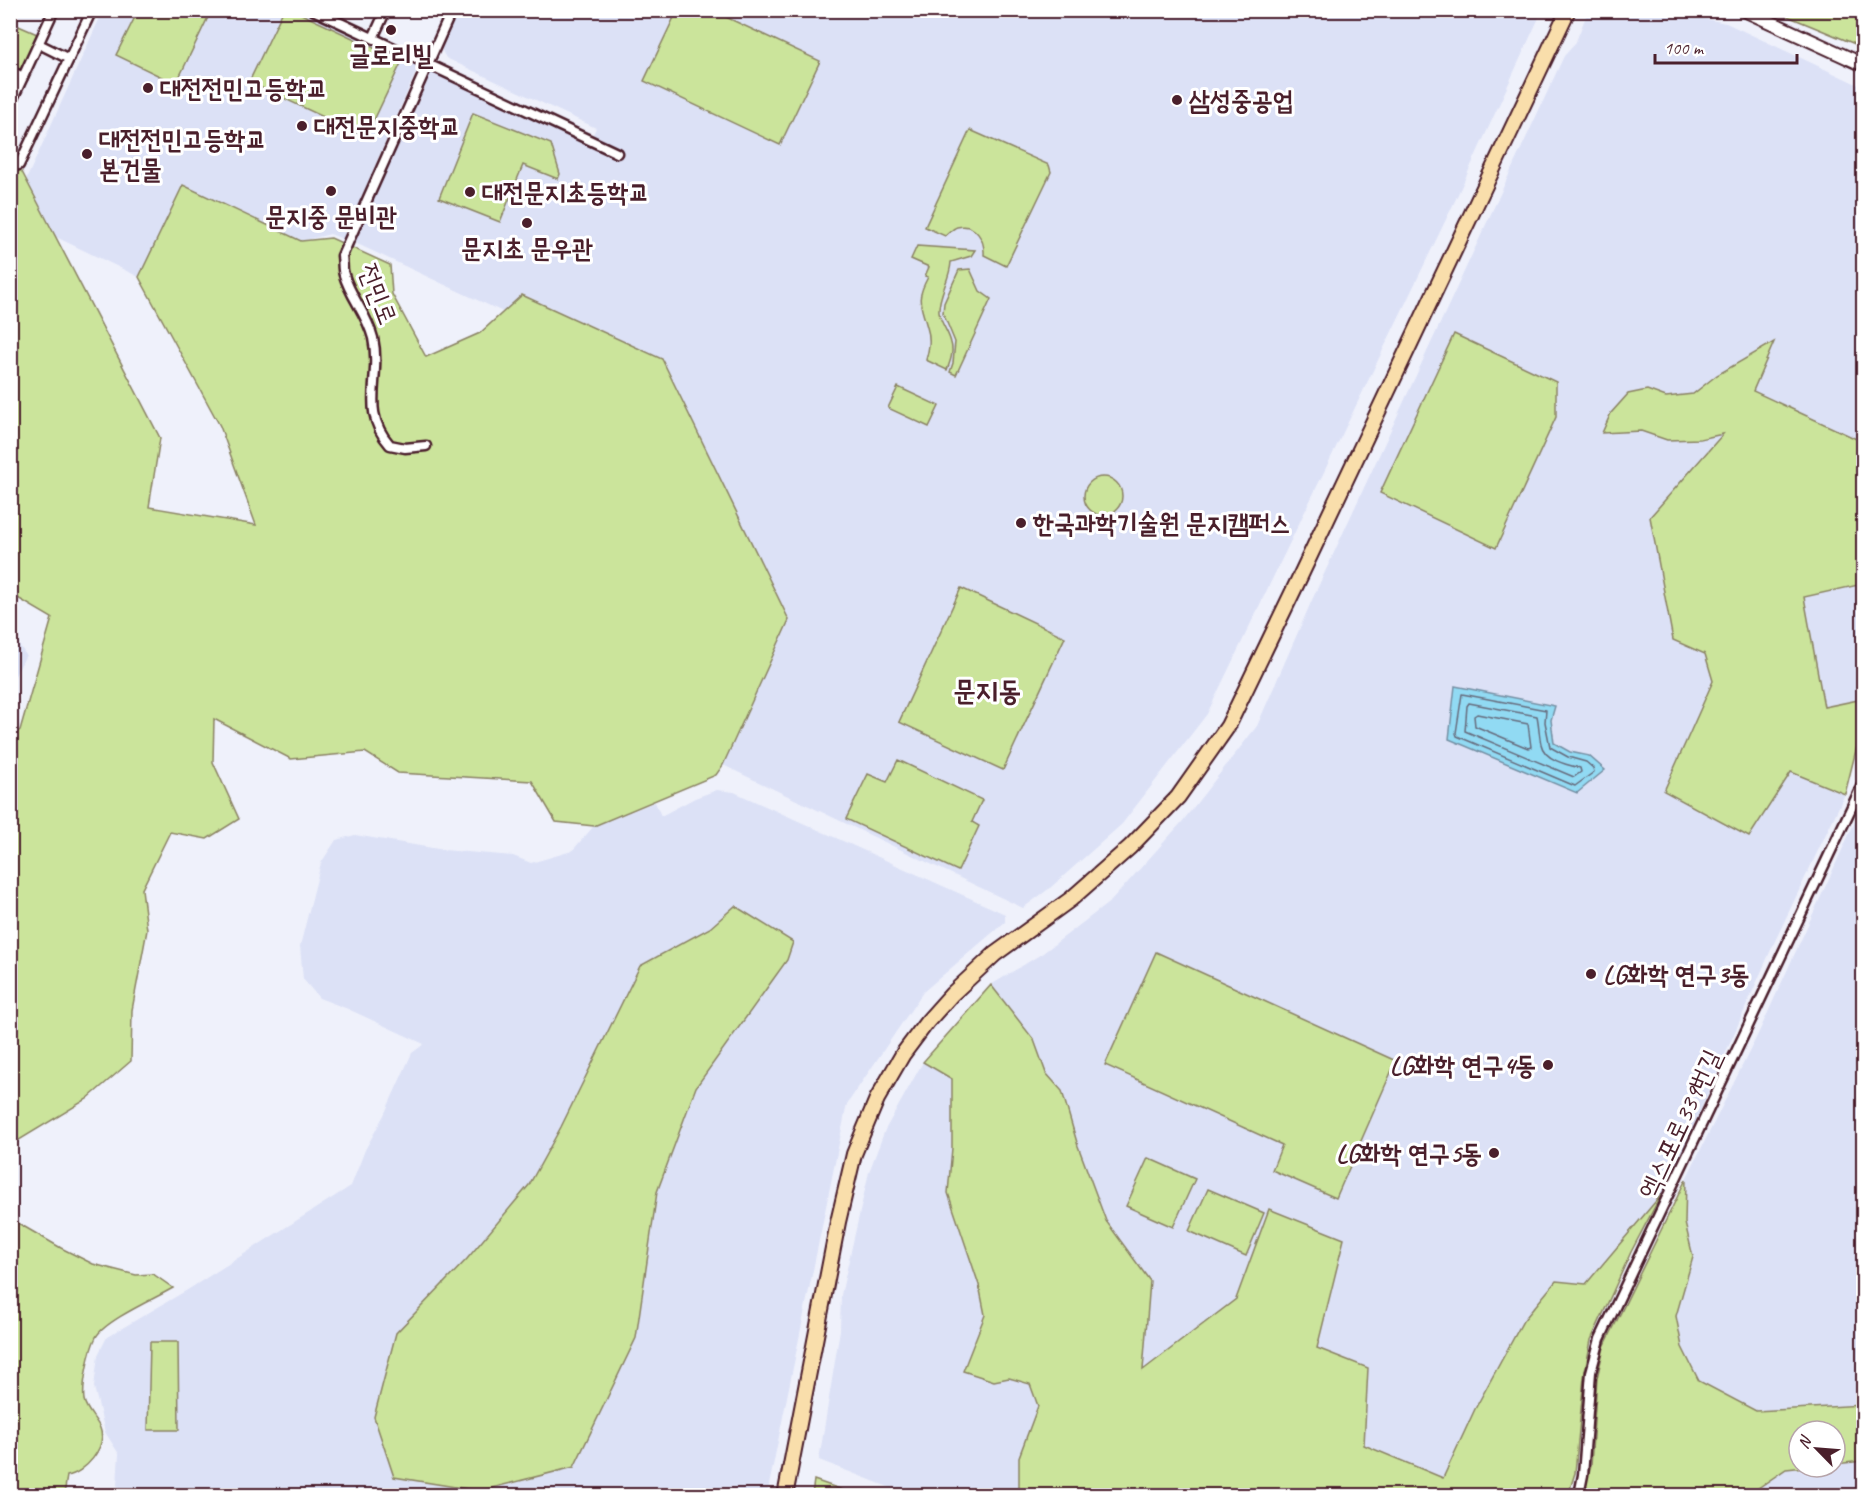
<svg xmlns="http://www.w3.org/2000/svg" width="1874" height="1506" viewBox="0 0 1874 1506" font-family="Caveat,'Poor Story',sans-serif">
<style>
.built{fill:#dce1f6}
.green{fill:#cbe49b;stroke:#8a8263;stroke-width:1.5}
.water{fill:#91daf3;stroke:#758fa3;stroke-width:1.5}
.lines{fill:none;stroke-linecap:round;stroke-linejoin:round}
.shore{stroke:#666a7b;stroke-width:1.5}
.street-casing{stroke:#4a1f2b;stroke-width:13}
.secondary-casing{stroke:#4a1f2b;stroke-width:16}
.primary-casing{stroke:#4a1f2b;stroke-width:18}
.street{stroke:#fff;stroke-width:8}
.secondary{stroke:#fff;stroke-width:12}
.primary{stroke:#f9deab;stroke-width:14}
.poi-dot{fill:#4a1f2b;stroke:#fff;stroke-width:2}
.labels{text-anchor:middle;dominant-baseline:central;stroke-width:6;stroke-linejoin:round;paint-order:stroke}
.poi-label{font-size:26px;font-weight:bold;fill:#4a1f2b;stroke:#fff;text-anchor:start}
.street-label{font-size:26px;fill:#4a1f2b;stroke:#fff}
.quarter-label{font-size:28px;font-weight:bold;fill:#4a1f2b;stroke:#fff}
</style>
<rect width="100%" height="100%" fill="#eff1fb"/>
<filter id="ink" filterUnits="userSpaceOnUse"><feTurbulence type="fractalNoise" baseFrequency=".0167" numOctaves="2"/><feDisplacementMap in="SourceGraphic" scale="12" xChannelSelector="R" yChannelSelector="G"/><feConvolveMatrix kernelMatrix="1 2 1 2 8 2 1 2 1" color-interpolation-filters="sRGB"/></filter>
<g filter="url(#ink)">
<g class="built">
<polygon points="103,11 311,11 374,39 418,67 343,239 330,234 302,241 183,185 139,277 56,237 26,180"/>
<polygon points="459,11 1542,11 1453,205 1207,714 1122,824 1050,888 1023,908 723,765 789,620 662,359 522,294 503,312 351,241 425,76 430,70 589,143 596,128 446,58 441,49"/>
<polygon points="1588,11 1684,11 1701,18 1726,23 1863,87 1863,442 1753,391 1773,342 1717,375 1693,394 1666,397 1647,390 1603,433 1641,431 1667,440 1700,439 1724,433 1705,654 1713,681 1665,792 1791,772 1845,794 1774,943 1696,1120 1661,1195 1586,1285 1556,1281 1523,1321 1475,1409 1443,1478 1364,1445 1368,1368 1317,1348 1344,1239 1269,1210 1236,1299 1143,1370 1150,1281 1106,1221 1078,1146 1062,1091 1046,1073 1034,1040 991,985 1043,953 1111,901 1182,822 1257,726 1312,600 1564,56 1575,44"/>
<polygon points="1863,584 1863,699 1824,708 1804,596"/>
<polygon points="11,633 26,655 11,683"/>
<polygon points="717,790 734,792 1005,914 1005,922 923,992 847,1104 767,1495 125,1495 117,1485 119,1454 105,1432 94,1387 98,1355 107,1337 189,1289 351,1186 365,1150 384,1115 412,1053 424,1044 348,1009 319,998 303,979 300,946 321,863 336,840 355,835 444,850 513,856 531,863 572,851 594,826 655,802 661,816 695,798"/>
<polygon points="1863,804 1863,1405 1756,1411 1699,1381 1682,1347 1676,1316 1693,1257 1685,1223 1686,1179 1759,1032"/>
<polygon points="923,1062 952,1079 952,1148 948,1193 979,1285 985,1315 963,1370 994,1380 1009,1378 1030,1384 1038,1406 1019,1457 1019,1490 1016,1495 909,1495 819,1460 840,1330 841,1295 869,1172 885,1130"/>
<polygon points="1863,1461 1863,1495 1748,1496 1786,1469 1835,1467 1835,1464"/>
</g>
<g class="green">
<polygon points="138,11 211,11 176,84 116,55"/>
<polygon points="283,11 295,11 402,61 366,137 249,82"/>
<polygon points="677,11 713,11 820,61 780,145 644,81"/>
<polygon points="1775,11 1863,11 1863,48 1855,44"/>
<polygon points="14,24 37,34 21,71 11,66 11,33"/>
<polygon points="473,113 551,144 560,174 558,179 523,165 500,222 439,198"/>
<path d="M970,130L1049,165L1051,172L1006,266L984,255C985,241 976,222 957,227C953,228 948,234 945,236L925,227Z"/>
<polygon points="21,170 160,438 149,507 256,525 220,426 139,277 183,185 301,241 331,238 390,265 392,294 426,357 480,333 522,295 662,359 789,620 723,765 716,775 594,826 556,822 532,781 398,773 365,752 291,759 214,719 213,762 239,819 207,839 170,832 142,889 147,930 132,1010 131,1061 87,1099 11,1145 10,737 20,730 52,618 11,594 10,175"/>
<path d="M917,246L975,250L971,256L951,262C950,280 938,295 939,312C940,323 949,332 951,343C954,352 950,362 947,370L926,360C929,349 931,339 927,327C921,304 915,301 928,277L925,276L929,267L911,259Z"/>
<polygon points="970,269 980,291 991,299 956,375 950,372 953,363 955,342 943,313 944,303 959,270"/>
<polygon points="1454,334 1556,382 1556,417 1496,548 1380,493"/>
<polygon points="1774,342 1753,391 1863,442 1863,584 1804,597 1824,707 1863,699 1863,722 1845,794 1791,772 1749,837 1664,791 1713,681 1705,654 1673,640 1650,517 1723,434 1700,439 1667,440 1641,431 1602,433 1611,413 1628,394 1647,390 1666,397 1693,394 1717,375"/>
<polygon points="898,387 939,406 929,427 888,408"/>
<circle cx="1103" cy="496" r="19"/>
<polygon points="961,588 1065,637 1003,770 899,722"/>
<polygon points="898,760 982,800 972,822 979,826 958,871 846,819 868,774 887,782"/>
<polygon points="735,906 793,942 787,960 696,1087 657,1192 636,1338 574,1467 480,1491 394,1477 374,1417 396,1333 467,1259 529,1185 561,1127 640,966 710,928"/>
<polygon points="1156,952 1396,1061 1336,1198 1272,1170 1282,1145 1105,1065"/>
<polygon points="991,985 1034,1040 1046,1073 1062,1091 1078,1146 1106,1221 1150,1281 1143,1370 1236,1299 1269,1209 1344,1239 1317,1348 1368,1368 1364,1445 1443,1478 1475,1409 1523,1321 1556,1281 1586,1284 1661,1195 1631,1252 1591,1340 1584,1377 1575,1473 1570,1489 1564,1496 1016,1495 1019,1490 1019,1457 1038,1406 1030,1384 1009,1378 994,1381 963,1371 985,1315 979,1285 948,1193 952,1148 952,1079 923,1062"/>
<polygon points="1148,1158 1195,1179 1173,1227 1126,1206"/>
<polygon points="1686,1179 1685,1223 1693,1257 1676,1316 1682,1347 1699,1381 1756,1411 1863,1405 1863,1461 1835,1464 1835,1431 1799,1431 1799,1467 1805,1467 1786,1469 1748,1495 1583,1495 1591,1465 1597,1378 1604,1347"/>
<polygon points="1208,1189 1264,1213 1246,1256 1189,1231"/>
<path d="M11,1219L61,1248L93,1264L136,1275L153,1274L173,1288C154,1299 106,1320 96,1337C89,1351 82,1385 84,1400C86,1410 96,1419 100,1428C108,1448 84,1473 67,1476L64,1495H11Z"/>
<polygon points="150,1342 178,1342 179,1430 148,1430"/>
<polygon points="814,1480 857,1495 812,1495"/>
</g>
<polygon class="water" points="1455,686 1555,706 1551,720 1554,743 1570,752 1589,756 1605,770 1577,793 1449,739"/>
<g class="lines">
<g class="shore">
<polygon points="1462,694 1546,710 1545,722 1550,747 1568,757 1586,762 1593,768 1594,772 1575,786 1457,736 1456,733"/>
<path d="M1469,703L1537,716C1539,725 1539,735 1541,744C1544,760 1567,765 1580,768L1581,772L1574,777L1465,731L1467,706Z"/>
<polygon points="1477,714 1528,724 1531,747 1528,748 1475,726 1474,716"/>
</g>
<g class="street-casing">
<g id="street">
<polyline points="313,10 617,153"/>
<polyline points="373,38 386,10"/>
<polyline points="39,44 69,59"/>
<polyline points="10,71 23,77"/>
<polyline points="10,105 54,10"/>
<polyline points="10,166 19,165 92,10"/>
<path d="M426,446L405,448L390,445C359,410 382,379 373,338C367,314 351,298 344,275C342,269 343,262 342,256L452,10"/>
<polyline points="1575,1496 1580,1490 1583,1475 1591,1372 1600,1339 1864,781"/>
</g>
</g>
<g class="secondary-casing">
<polyline id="secondary" points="1744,10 1864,65"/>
</g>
<g class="primary-casing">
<polyline id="primary" points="785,1496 838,1222 854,1154 877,1099 903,1054 927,1022 952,994 995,954 1071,899 1130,847 1178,797 1228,726 1297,583 1568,10"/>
</g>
<use href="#street" class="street"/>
<use href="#secondary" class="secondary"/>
<use href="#primary" class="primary"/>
</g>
</g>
<g class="poi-dot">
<circle cx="391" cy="30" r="6"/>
<circle cx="148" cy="88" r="6"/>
<circle cx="1177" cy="100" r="6"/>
<circle cx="302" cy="126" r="6"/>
<circle cx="87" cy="154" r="6"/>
<circle cx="331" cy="191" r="6"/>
<circle cx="470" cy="192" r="6"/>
<circle cx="527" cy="223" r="6"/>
<circle cx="1021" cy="523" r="6"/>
<circle cx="1591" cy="974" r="6"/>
<circle cx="1548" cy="1065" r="6"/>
<circle cx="1494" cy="1153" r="6"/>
</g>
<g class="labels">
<g class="poi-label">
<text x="391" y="55" text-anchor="middle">글로리빌</text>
<text x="160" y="88">대전전민고등학교</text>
<text x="1189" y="100">삼성중공업</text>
<text x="314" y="126">대전문지중학교</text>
<text x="99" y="139">대전전민고등학교<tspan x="99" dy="30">본건물</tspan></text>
<text x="482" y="192">대전문지초등학교</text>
<text x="331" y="216" text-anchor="middle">문지중 문비관</text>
<text x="527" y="248" text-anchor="middle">문지초 문우관</text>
<text x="1033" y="523">한국과학기술원 문지캠퍼스</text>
<text x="1603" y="974">LG화학 연구3동</text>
<text x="1536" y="1065" text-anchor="end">LG화학 연구4동</text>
<text x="1482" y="1153" text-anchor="end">LG화학 연구5동</text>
</g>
<g class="street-label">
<text transform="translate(378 294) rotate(69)">전민로</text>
<text transform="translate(1680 1124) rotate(-65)">엑스포로339번길</text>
</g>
<g class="quarter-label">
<text x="987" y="690">문지동</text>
</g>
</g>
<rect width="1874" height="1506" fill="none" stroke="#fff" stroke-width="36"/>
<rect x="18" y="18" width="1838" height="1470" fill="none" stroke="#4a1f2b" stroke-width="2" filter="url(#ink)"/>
<g transform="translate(1817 1449) rotate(295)"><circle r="28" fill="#ffffff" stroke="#b7a5aa" stroke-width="1.5"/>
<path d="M0-4.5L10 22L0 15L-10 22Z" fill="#4a1f2b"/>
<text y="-9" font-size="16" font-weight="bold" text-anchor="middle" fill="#4a1f2b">N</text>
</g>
<path d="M1655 54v9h142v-9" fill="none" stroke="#4a1f2b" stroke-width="3"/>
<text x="1664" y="54" font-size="18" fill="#4a1f2b" stroke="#ffffff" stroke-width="4.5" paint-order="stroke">100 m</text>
</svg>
